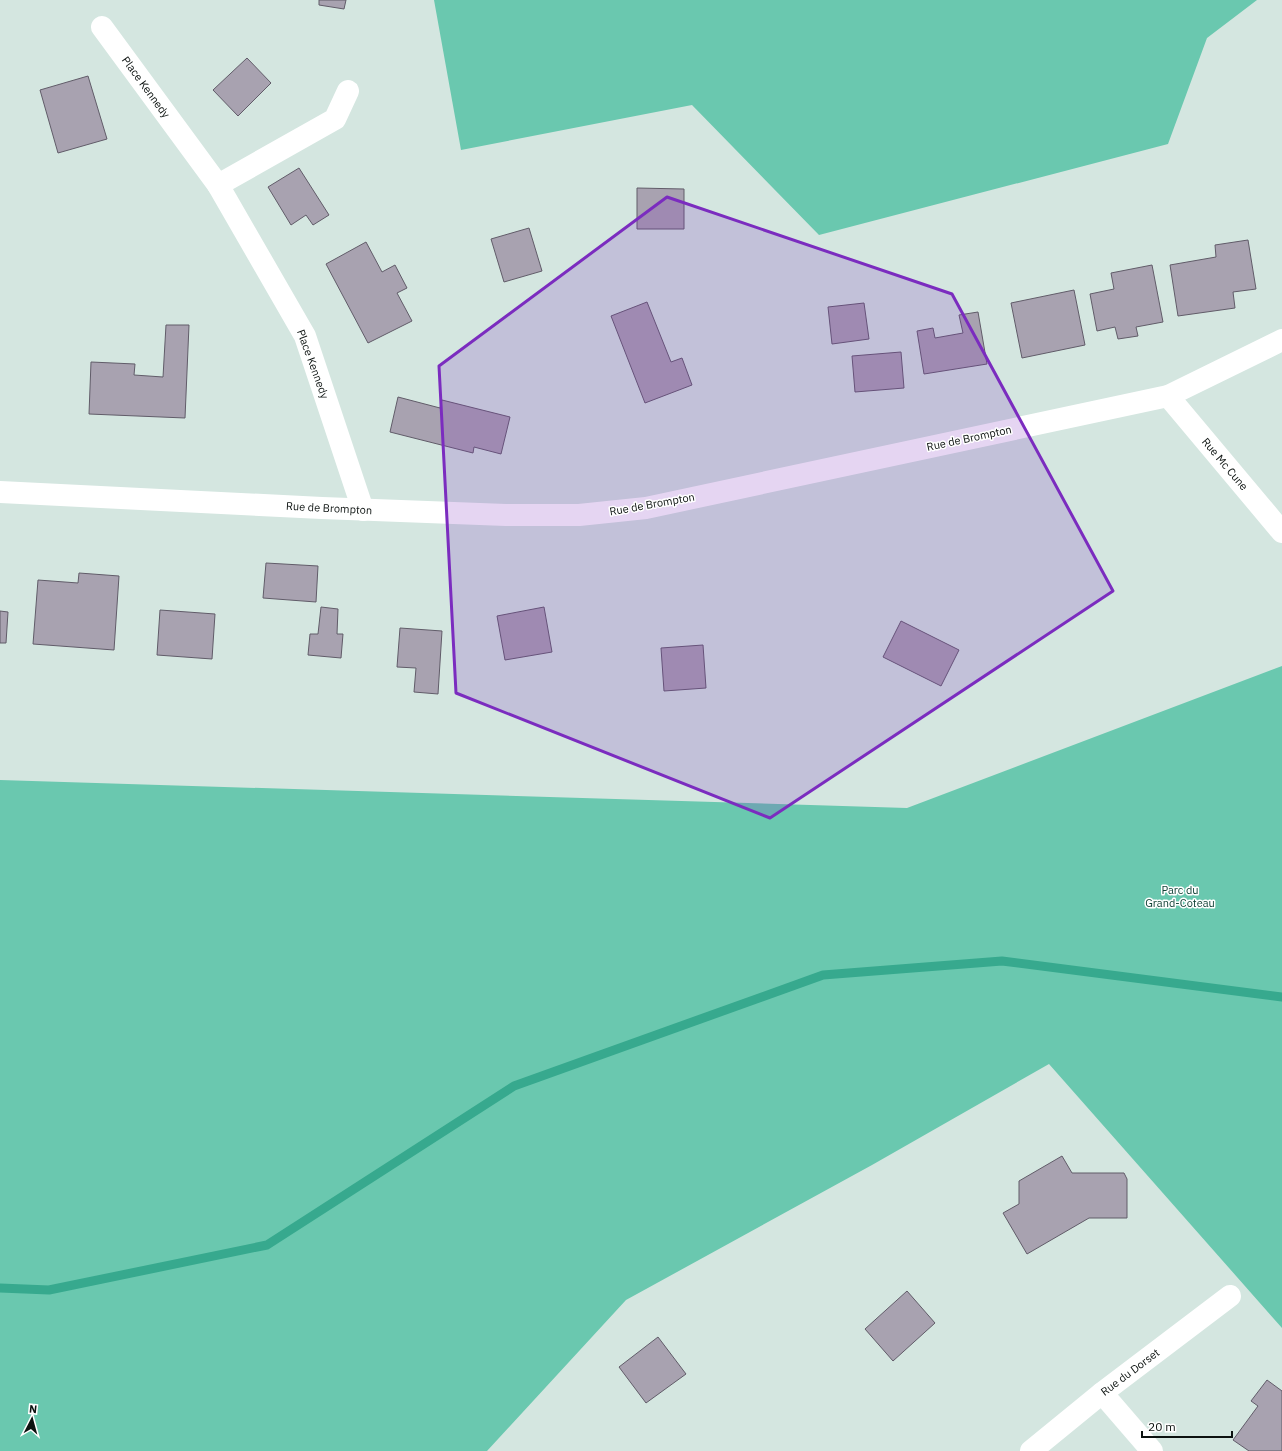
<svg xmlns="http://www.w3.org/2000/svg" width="1282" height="1451" viewBox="0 0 1282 1451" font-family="'IBM Plex Sans',sans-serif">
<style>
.green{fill:#6ac8af}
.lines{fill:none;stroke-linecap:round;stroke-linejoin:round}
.stream{stroke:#37a98e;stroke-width:9}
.building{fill:#a8a2b0;stroke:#615c69}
.street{stroke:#fff;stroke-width:22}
.marked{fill:#7b2cbf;fill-opacity:0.2;stroke:#7b2cbf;stroke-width:3;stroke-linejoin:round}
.labels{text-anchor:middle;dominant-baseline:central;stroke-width:3;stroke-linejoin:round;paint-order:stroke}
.street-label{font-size:11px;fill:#0c1210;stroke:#fff}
.park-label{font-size:11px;fill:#0e4034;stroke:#fff}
</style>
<rect width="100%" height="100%" fill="#d4e6e0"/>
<g class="green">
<polygon points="434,0 1257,0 1207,38 1168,144 819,235 692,105 461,150"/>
<polygon points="1282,666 1282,1328 1049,1064 872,1165 626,1300 487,1451 0,1451 0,780 907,808"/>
</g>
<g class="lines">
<polyline class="stream" points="0,1288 49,1290 267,1245 514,1086 823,975 1002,961 1282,997"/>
</g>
<g class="building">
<polygon points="319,0 346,0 344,9 319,5"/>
<polygon points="247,58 271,83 238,116 213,90"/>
<polygon points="88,76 107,139 58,153 40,90"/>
<polygon points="299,168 329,215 313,225 306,215 291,225 268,187"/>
<polygon points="637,188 684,189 684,229 637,229"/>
<polygon points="529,228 542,271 504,282 491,239"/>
<polygon points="1248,240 1256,289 1233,292 1235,308 1178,316 1170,265 1216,257 1215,245"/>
<polygon points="366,242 382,272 395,265 407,288 397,293 412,321 368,343 326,264"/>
<polygon points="1152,265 1163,322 1136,327 1138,336 1118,339 1115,327 1097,331 1090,294 1114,289 1111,273"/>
<polygon points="1074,290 1085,345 1022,358 1011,303"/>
<polygon points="647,302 671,362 682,358 692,385 645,403 611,316"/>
<polygon points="864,303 869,339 832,344 828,307"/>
<polygon points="978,312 987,364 924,374 917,331 933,328 935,338 963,333 959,315"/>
<polygon points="166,325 189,325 185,418 89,414 91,362 135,364 134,375 163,377"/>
<polygon points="901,352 904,388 855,392 852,356"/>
<polygon points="398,397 440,408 442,400 510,417 501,454 474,447 473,453 390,432"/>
<polygon points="266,563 318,566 316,602 263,598"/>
<polygon points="79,573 119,576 114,650 33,644 38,580 78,583"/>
<polygon points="321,607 338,609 337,634 343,634 341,658 308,655 310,634 318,634"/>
<polygon points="544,607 552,652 505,660 497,616"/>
<polygon points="160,610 215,614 212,659 157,655"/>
<polygon points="0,611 8,612 6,643 0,643"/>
<polygon points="901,621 959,650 941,686 883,657"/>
<polygon points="400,628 442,631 438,694 414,692 416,668 397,667"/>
<polygon points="703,645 706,688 664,691 661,648"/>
<polygon points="1062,1156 1072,1173 1124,1173 1127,1179 1127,1218 1089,1218 1027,1254 1003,1213 1019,1204 1019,1181"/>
<polygon points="907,1291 935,1323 893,1361 865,1329"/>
<polygon points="658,1337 686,1374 646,1403 619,1367"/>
<polygon points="1267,1380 1282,1391 1282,1451 1249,1451 1233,1440 1258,1406 1251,1401"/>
</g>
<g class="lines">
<g class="street">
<polyline points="102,27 218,185 305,336 363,510"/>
<polyline points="218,185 335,119 348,91"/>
<polyline points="1168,396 1282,532"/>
<polyline points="0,492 322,508 506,515 579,515 646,508 1168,396 1282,340"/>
<polyline points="1102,1393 1152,1451"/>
<polyline points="1031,1451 1102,1393 1230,1296"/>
</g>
</g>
<path class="marked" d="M667,197L952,294L1113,591L770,818L456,693L439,366Z"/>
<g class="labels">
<g class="street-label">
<text transform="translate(146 87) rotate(54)">Place Kennedy</text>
<text transform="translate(313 364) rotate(70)">Place Kennedy</text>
<text transform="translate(969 438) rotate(-12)">Rue de Brompton</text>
<text transform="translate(1225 464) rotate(50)">Rue Mc Cune</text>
<text transform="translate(652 504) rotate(-10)">Rue de Brompton</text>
<text transform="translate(329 508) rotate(3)">Rue de Brompton</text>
<text transform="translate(1130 1372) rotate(-37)">Rue du Dorset</text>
</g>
<g class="park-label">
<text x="1180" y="890">Parc du<tspan x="1180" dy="13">Grand-Coteau</tspan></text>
</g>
</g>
<g transform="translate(32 1419) rotate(6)" stroke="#ffffff" stroke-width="3" paint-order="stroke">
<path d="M0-3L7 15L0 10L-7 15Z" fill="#0c1210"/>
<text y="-6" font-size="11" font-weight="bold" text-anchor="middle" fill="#0c1210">N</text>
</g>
<path d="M1142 1431v6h90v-6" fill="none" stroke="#0c1210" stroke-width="2"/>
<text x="1148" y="1431" font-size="12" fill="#0c1210" stroke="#ffffff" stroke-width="3" paint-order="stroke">20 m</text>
</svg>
